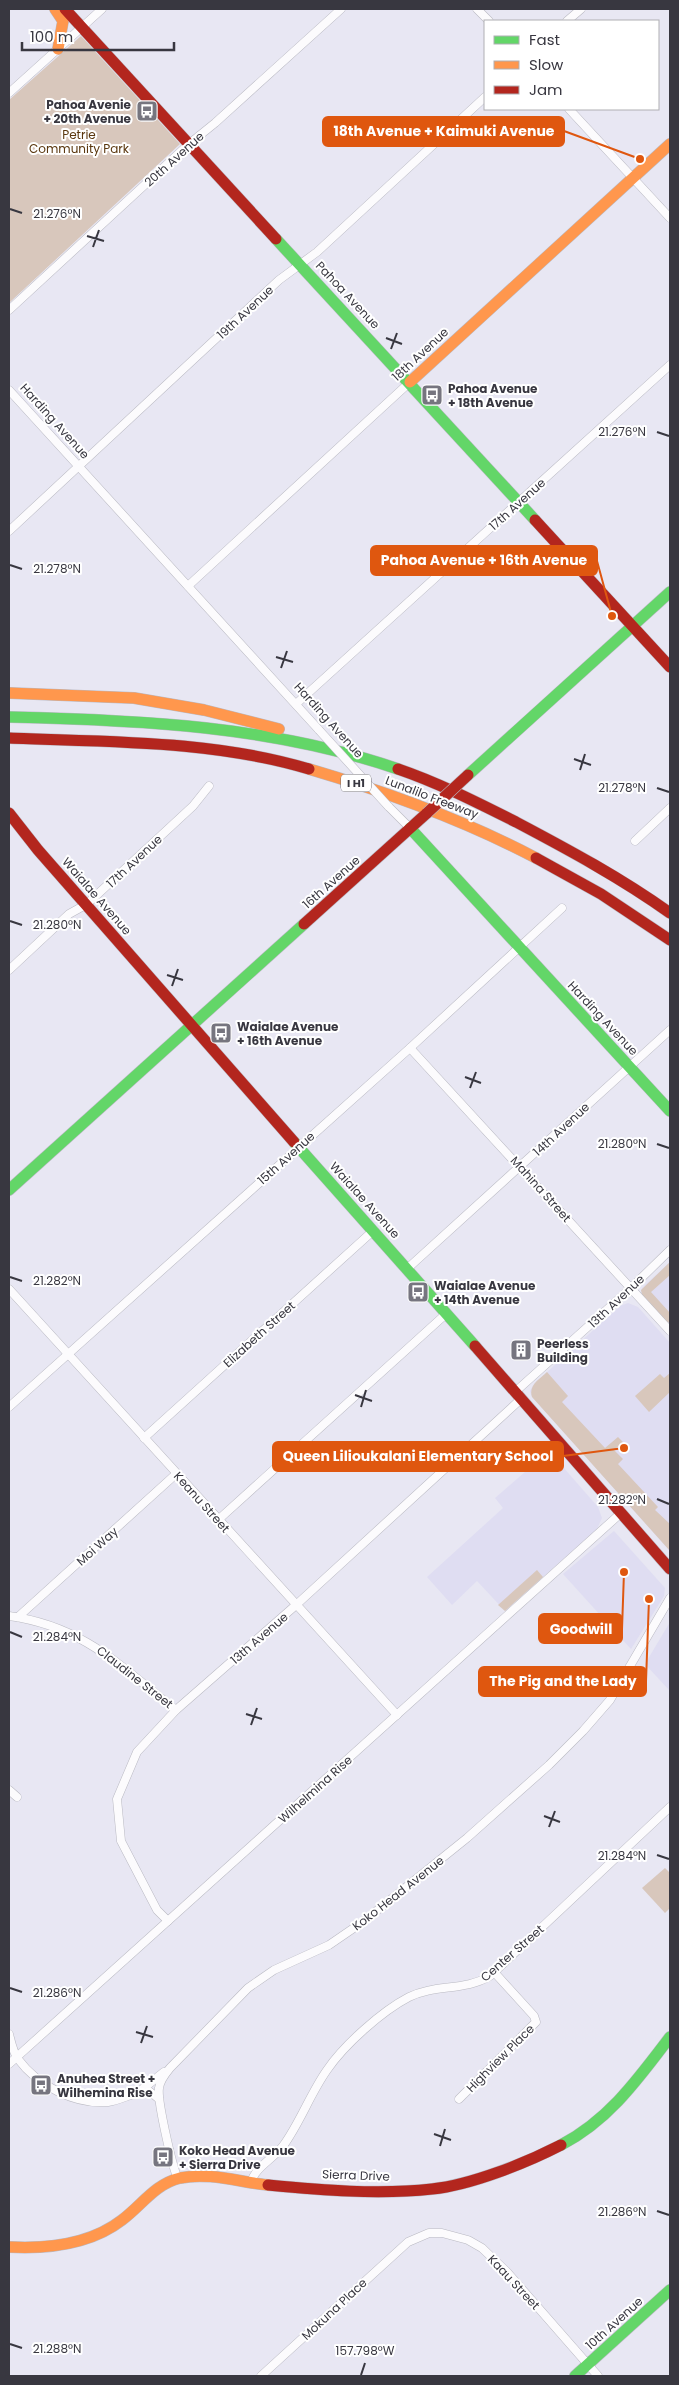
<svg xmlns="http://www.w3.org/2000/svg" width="679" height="2385" viewBox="0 0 679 2385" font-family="Poppins,sans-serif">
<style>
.built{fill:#dfddf2}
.green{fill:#d8c7bc}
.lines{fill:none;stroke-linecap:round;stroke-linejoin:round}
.street-casing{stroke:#b9b9c2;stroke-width:9}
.fast-casing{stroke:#b9b9c2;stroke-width:12}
.slow-casing{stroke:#b9b9c2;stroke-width:12}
.jam-casing{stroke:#b9b9c2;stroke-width:12}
.street{stroke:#fcfbfd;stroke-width:8}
.fast{stroke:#63d668;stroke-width:11}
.slow{stroke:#ff974d;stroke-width:11}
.jam{stroke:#b3261e;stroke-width:11}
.street-bridge-casing{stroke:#b9b9c2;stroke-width:9;stroke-linecap:butt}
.jam-bridge-casing{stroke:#b9b9c2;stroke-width:12;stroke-linecap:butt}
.street-bridge{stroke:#fcfbfd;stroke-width:8}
.jam-bridge{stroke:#b3261e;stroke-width:11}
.ticks{fill:none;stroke:#383740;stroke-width:2}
.labels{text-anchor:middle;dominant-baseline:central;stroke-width:4;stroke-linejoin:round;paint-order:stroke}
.shield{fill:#fff;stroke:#747379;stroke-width:1}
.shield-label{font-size:11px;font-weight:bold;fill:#383740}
.poi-label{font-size:12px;font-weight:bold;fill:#383740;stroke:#fff;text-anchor:start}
.park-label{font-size:12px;fill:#5a370e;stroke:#fff}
.street-label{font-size:12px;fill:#383740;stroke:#fff}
.ticks-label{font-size:12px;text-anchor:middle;fill:#383740;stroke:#fff;stroke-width:4;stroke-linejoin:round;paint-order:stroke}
.leader{fill:none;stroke:#df570f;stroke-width:2}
.callout-dot{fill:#df570f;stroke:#fff;stroke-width:2}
.callout{fill:#df570f;stroke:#df570f;stroke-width:2}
.callout-label{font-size:14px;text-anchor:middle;font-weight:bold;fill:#fff}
</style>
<rect width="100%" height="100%" fill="#e8e7f3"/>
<g class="built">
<polygon points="670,1262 670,1326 641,1293 642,1288"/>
<polygon points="628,1303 638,1307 670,1343 670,1551 531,1395 530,1391 534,1384 620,1306"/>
<polygon points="549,1451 598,1507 602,1518 597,1529 505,1611 477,1581 452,1605 427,1577 503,1508 495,1498"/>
<polygon points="614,1531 665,1588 664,1596 631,1649 563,1574"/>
<polygon points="670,1622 670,1691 645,1664"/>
</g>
<g class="green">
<polygon points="81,36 180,144 9,303 9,100"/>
<polygon points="670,1262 670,1275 651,1292 670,1313 670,1321 668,1323 642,1295 641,1290"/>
<path d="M547,1372L568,1396L562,1402L605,1448L618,1437L623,1442L614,1450L623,1459L618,1464L658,1507L655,1510L670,1524V1551L532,1397C528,1385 540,1379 547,1372Z"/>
<polygon points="670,1373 670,1392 649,1412 635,1396 660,1374 664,1378"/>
<polygon points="537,1570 543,1577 505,1611 498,1605"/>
<polygon points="665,1868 670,1873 670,1908 665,1913 642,1888"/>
</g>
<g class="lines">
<g class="street-casing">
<g id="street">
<polyline points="477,9 489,21"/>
<polyline points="567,21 581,9"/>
<polyline points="9,93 102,9"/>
<polyline points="569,109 670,218"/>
<polyline points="9,310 189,144 215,123 341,9"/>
<polyline points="9,390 319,730"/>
<polyline points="9,531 279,280 317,252 485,97"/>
<polyline points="188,586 410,382"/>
<polyline points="296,704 670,365"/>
<polyline points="388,806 410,828"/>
<polyline points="635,841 670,808"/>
<polyline points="9,970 69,914 87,904 193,806 209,786"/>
<polyline points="410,1048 670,1331"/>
<polyline points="408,1268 670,1030"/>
<polyline points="9,1289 397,1715"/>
<polyline points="515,1392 631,1288 670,1250"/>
<polyline points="9,1407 410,1048 562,908"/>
<polyline points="144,1438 374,1230"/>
<polyline points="218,1520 447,1313"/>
<path d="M9,1616C83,1626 120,1666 176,1710"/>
<polyline points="18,1617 176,1474"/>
<polyline points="9,1790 17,1797"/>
<polyline points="168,1921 157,1910 121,1841 117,1799 137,1752 176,1710 296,1605 521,1399"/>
<path d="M9,2034C11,2042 13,2052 18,2059C38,2086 75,2105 108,2102C122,2100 135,2091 149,2091L159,2099"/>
<polyline points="9,2064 621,1513"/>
<polyline points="140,2091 164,2072"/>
<polyline points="459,2099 536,2022 534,2016 494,1972"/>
<path d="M178,2179C172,2166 157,2100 159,2088C160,2080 165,2074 170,2068L248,1988L274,1970L329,1945L364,1921L467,1838L549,1765L583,1731L610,1700L670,1598"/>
<path d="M251,2183C254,2168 273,2159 283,2146C300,2123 310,2094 327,2070C344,2045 382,2011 409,1997C435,1984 465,1991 490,1976L670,1807"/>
<polyline points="261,2376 408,2242 429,2233 442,2233 468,2240 482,2248 507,2272 598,2376"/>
</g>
</g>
<g class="fast-casing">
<g id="fast">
<polyline points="276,239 535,520"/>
<path d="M9,717C141,720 272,726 398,769"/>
<polyline points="468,775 670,592"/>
<polyline points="410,828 670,1111"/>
<polyline points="294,1142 475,1346"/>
<polyline points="9,1190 304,924"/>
<path d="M561,2145C609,2120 638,2079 670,2037"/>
<polyline points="575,2376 670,2290"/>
</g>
</g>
<g class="slow-casing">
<g id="slow">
<polyline points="55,9 63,21 58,49"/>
<polyline points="410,382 670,144"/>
<polyline points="9,693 134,698 204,710 279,729"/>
<path d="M309,769C387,792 464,820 536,858"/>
<path d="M9,2247C47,2249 91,2244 122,2220C142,2205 155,2184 180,2178C209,2172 239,2182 268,2185"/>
</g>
</g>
<g class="jam-casing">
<g id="jam">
<polyline points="65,9 276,239"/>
<polyline points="535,520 670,667"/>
<path d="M9,738C109,742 212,740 309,769"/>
<path d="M398,769C439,783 478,803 516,822C569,850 621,878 670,913"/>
<polyline points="9,813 38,850 294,1142"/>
<polyline points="536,858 601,894 670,940"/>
<polyline points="304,924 427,813"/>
<polyline points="475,1346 670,1569"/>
<path d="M268,2185C321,2190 378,2195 432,2189C471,2185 526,2163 561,2145"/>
</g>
</g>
<use href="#street" class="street"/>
<use href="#fast" class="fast"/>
<use href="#slow" class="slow"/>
<use href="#jam" class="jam"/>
<g class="street-bridge-casing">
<polyline id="street-bridge" points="319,730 388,806"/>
</g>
<g class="jam-bridge-casing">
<polyline id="jam-bridge" points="427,813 468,775"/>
</g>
<use href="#street-bridge" class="street-bridge"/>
<use href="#jam-bridge" class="jam-bridge"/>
</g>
<path class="ticks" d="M10,209L22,213M87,236L104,241M93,247L99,230M386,338L402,344M391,349L397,333M657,432L669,436M10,565L22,569M276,657L293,662M281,668L287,651M574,759L591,765M580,770L585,754M657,788L669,792M10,921L22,925M167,975L183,980M172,986L178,969M465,1077L481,1083M470,1088L476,1072M657,1144L669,1148M10,1277L22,1281M355,1395L372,1401M361,1407L366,1390M657,1499L669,1504M10,1632L22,1637M246,1714L262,1719M251,1725L257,1708M544,1816L560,1822M549,1827L555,1811M657,1855L669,1859M10,1988L22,1992M136,2032L153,2037M141,2043L147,2026M434,2134L451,2140M440,2146L445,2129M657,2211L669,2215M10,2344L22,2348M361,2375L365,2363"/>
<defs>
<g id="bus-square" transform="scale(1.125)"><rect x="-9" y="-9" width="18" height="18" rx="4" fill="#76757f" stroke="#fff"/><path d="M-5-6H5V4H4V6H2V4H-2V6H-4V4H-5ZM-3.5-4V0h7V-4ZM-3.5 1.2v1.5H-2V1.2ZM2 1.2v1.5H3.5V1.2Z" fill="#fff"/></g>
<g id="building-square" transform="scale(1.125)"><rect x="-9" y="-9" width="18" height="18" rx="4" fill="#76757f" stroke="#fff"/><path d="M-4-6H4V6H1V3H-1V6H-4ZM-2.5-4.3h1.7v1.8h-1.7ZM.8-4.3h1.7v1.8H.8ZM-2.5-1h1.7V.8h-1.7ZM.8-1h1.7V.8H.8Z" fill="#fff"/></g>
</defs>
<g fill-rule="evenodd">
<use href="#bus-square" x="147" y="111"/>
<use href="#bus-square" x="432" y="395"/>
<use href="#bus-square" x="221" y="1033"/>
<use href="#bus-square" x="418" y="1292"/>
<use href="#building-square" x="521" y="1350"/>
<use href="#bus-square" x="41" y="2085"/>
<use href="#bus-square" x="163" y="2157"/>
</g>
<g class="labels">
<rect class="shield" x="341" y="774.5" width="30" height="17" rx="4"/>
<g class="shield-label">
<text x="356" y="783">I H1</text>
</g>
<g class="poi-label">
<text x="131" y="104" text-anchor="end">Pahoa Avenie<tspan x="131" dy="14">+ 20th Avenue</tspan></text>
<text x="448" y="388">Pahoa Avenue<tspan x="448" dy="14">+ 18th Avenue</tspan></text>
<text x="237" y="1026">Waialae Avenue<tspan x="237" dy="14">+ 16th Avenue</tspan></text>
<text x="434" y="1285">Waialae Avenue<tspan x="434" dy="14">+ 14th Avenue</tspan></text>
<text x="537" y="1343">Peerless<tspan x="537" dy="14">Building</tspan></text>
<text x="57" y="2078">Anuhea Street +<tspan x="57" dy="14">Wilhemina Rise</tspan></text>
<text x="179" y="2150">Koko Head Avenue<tspan x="179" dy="14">+ Sierra Drive</tspan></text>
</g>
<g class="park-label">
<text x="79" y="134">Petrie<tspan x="79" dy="14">Community Park</tspan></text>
</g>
<g class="street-label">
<text transform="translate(174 159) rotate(-42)">20th Avenue</text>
<text transform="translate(348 295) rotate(47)">Pahoa Avenue</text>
<text transform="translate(245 312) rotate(-43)">19th Avenue</text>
<text transform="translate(420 354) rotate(-43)">18th Avenue</text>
<text transform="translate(55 421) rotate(48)">Harding Avenue</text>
<text transform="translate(517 504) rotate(-42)">17th Avenue</text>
<text transform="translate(329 720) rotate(48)">Harding Avenue</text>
<text transform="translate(432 797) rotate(21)">Lunalilo Freeway</text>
<text transform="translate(134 861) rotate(-43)">17th Avenue</text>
<text transform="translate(331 882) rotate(-42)">16th Avenue</text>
<text transform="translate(97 896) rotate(49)">Waialae Avenue</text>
<text transform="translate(603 1018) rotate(47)">Harding Avenue</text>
<text transform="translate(561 1129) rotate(-43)">14th Avenue</text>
<text transform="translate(286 1158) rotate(-42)">15th Avenue</text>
<text transform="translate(541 1189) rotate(48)">Mahina Street</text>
<text transform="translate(365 1200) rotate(48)">Waialae Avenue</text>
<text transform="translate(616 1301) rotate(-43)">13th Avenue</text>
<text transform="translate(259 1334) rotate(-42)">Elizabeth Street</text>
<text transform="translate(202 1502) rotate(48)">Keanu Street</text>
<text transform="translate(97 1546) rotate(-42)">Moi Way</text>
<text transform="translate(259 1638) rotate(-41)">13th Avenue</text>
<text transform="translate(135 1677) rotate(38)">Claudine Street</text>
<text transform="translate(315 1789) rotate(-42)">Wilhelmina Rise</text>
<text transform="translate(398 1893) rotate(-38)">Koko Head Avenue</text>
<text transform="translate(512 1953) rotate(-41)">Center Street</text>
<text transform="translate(500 2058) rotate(-45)">Highview Place</text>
<text transform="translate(356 2175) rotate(2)">Sierra Drive</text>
<text transform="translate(514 2282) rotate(47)">Kaau Street</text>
<text transform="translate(334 2309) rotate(-43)">Mokuna Place</text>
<text transform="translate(614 2323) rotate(-42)">10th Avenue</text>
</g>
</g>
<g class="ticks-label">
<text x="57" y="218">21.276°N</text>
<text x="622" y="436">21.276°N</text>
<text x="57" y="573">21.278°N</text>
<text x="622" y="792">21.278°N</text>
<text x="57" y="929">21.280°N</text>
<text x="622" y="1148">21.280°N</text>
<text x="57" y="1285">21.282°N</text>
<text x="622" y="1504">21.282°N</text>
<text x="57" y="1641">21.284°N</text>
<text x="622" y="1860">21.284°N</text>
<text x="57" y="1997">21.286°N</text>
<text x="622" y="2216">21.286°N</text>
<text x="57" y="2353">21.288°N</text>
<text x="365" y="2355">157.798°W</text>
</g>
<path class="leader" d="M640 159L564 131M612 616L597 561M624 1448L563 1456M624 1572L622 1629M649 1599L646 1681"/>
<g class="callout-dot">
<circle cx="640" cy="159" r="5"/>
<circle cx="612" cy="616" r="5"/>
<circle cx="624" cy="1448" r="5"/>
<circle cx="624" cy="1572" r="5"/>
<circle cx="649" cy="1599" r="5"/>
</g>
<g class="callout">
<rect x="323" y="117" width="241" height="29" rx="5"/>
<rect x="371" y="546" width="226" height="29" rx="5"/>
<rect x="273" y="1442" width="290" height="29" rx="5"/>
<rect x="539" y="1614" width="83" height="29" rx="5"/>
<rect x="479" y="1667" width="167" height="29" rx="5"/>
</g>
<g class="callout-label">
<text x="444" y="136">18th Avenue + Kaimuki Avenue</text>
<text x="484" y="565">Pahoa Avenue + 16th Avenue</text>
<text x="418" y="1461">Queen Lilioukalani Elementary School</text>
<text x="581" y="1634">Goodwill</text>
<text x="563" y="1686">The Pig and the Lady</text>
</g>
<rect width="679" height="2385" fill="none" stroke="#383740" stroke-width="20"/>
<rect x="484" y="20" width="175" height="90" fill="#ffffff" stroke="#afafb3"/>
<rect x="494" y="36" width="25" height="8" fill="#63d668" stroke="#afafb3"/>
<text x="529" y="45" font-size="15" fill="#383740">Fast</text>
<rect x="494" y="61" width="25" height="8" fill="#ff974d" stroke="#afafb3"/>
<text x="529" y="70" font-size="15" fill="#383740">Slow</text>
<rect x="494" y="86" width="25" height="8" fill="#b3261e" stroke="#afafb3"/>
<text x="529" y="95" font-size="15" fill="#383740">Jam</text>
<path d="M22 42v8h152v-8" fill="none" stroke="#383740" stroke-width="2.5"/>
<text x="30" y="42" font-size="15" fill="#383740" stroke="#ffffff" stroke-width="4" paint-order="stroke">100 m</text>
</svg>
